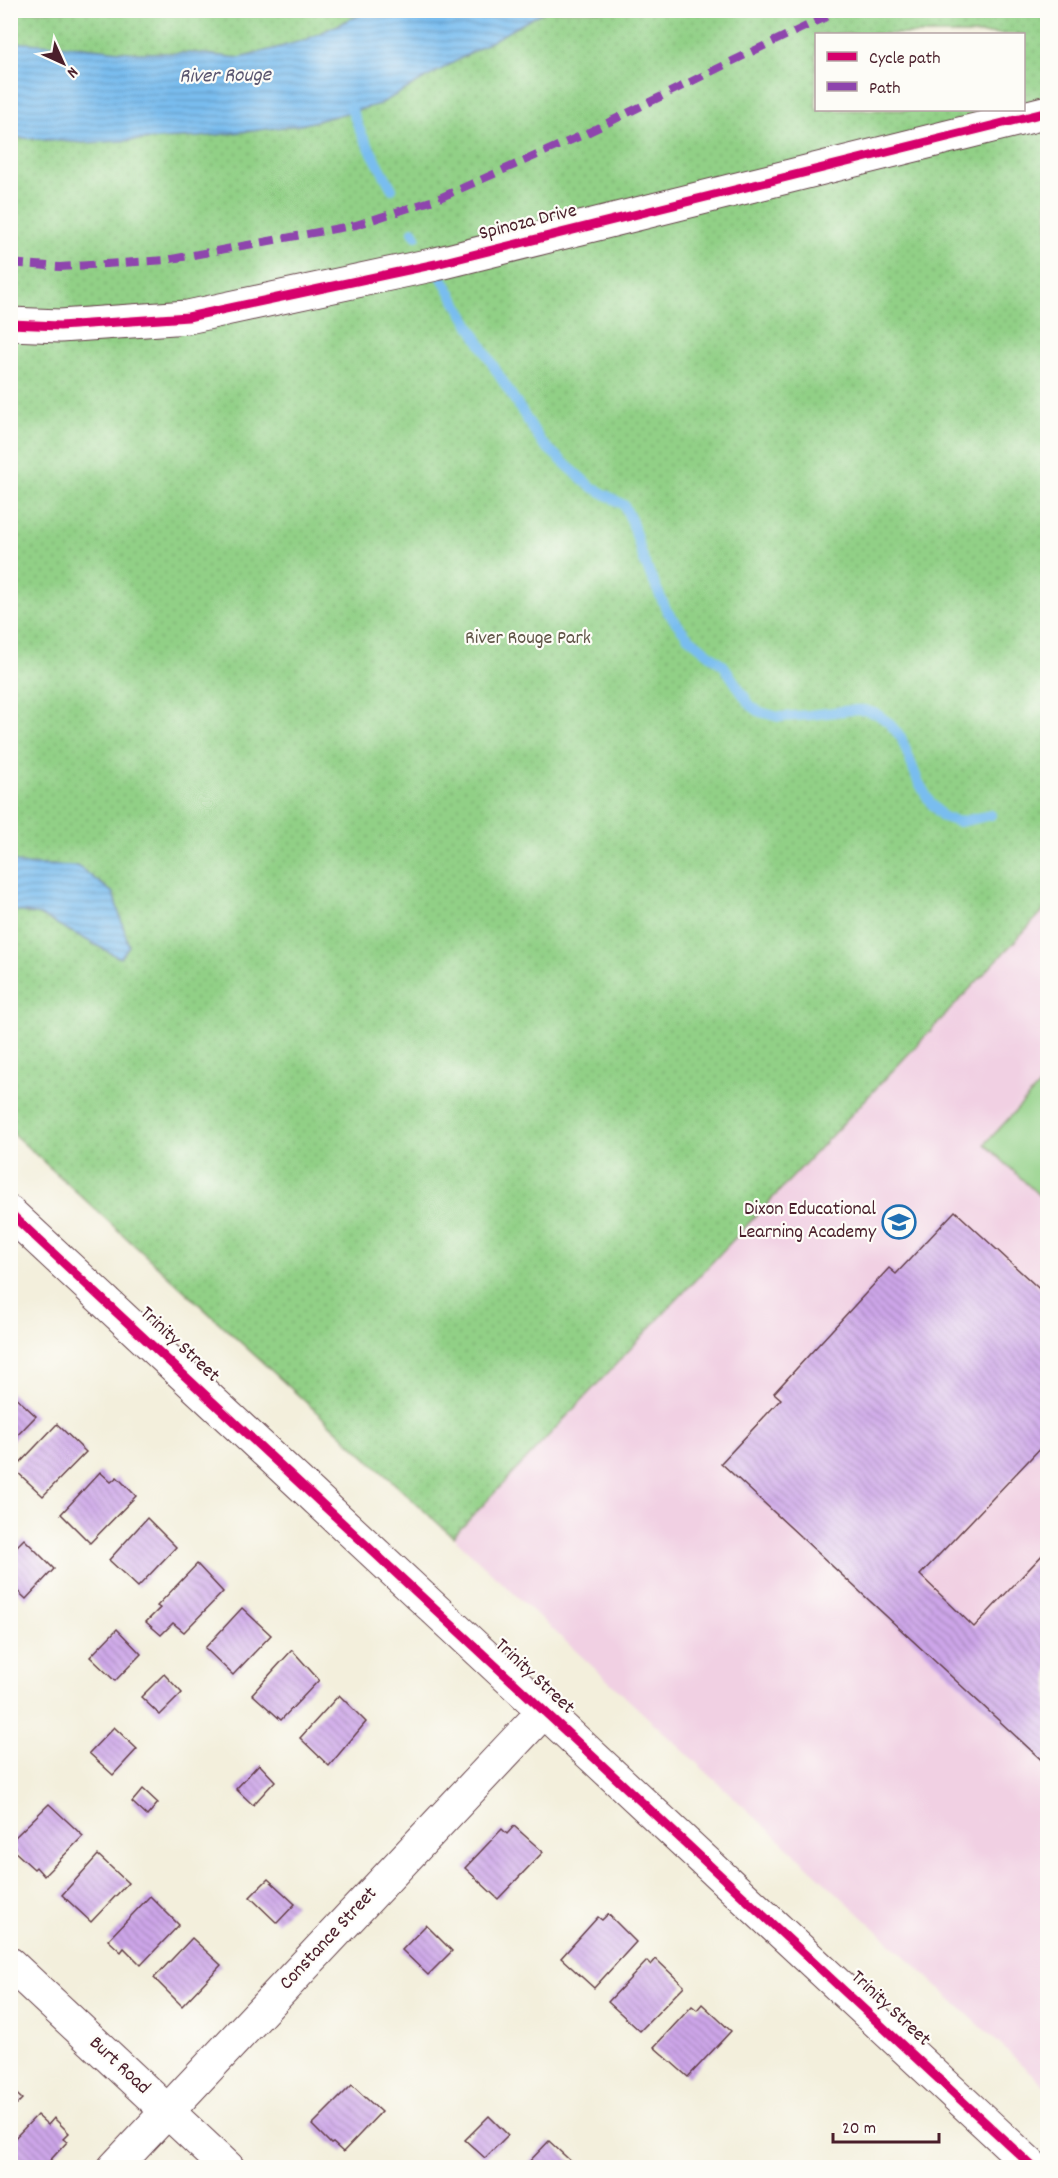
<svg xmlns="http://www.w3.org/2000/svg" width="1058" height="2178" viewBox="0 0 1058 2178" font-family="Dekko,sans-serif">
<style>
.built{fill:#f1d0e3}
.park{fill:url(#park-dots);stroke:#6e7858;stroke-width:1.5;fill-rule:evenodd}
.pitch{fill:#91d086;stroke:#6e7858;stroke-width:1.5}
.water{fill:url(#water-rules);stroke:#626e8d;stroke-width:1.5}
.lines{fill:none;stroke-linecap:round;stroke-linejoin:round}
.stream{stroke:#79bdef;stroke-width:10}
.building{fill:url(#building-back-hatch)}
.minor-casing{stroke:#633e46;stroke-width:35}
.minor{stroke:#fff;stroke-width:33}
.quiet{stroke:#8e44ad;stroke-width:8;stroke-dasharray:15 8;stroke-linecap:butt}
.cycleway-casing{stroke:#fdfcf7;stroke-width:13}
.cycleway{stroke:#d6006c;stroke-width:9}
.labels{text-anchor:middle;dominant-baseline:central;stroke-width:4.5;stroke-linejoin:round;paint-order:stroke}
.street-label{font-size:20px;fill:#4a1f2b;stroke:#fdfcf7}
.park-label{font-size:20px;fill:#5f5446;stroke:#fdfcf7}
.poi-label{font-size:20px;fill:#4a1f2b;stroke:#fdfcf7;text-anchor:end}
.water-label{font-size:21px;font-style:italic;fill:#5a5670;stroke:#fdfcf7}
</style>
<defs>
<pattern id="park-dots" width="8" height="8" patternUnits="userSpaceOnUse" patternTransform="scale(1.5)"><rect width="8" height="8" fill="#91d086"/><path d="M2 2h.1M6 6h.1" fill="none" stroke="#7fb274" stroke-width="1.8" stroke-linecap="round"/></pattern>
<pattern id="water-rules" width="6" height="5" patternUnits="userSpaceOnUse" patternTransform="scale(1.5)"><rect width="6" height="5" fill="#79bdef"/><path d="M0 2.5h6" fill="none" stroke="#6599c2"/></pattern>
<pattern id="building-back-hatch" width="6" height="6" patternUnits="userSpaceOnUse" patternTransform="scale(1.5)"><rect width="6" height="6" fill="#cda6e9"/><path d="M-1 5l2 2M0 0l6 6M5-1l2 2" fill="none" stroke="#a887bd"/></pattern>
</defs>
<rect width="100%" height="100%" fill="#fdfcf7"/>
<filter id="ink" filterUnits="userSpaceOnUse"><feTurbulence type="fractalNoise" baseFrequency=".0167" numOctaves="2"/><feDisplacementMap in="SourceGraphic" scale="12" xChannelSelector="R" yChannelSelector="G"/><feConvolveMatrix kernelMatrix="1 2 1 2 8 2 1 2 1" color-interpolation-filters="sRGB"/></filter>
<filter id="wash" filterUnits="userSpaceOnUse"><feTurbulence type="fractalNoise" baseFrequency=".008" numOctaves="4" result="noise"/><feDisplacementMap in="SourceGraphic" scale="24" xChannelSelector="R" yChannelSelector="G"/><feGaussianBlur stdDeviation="1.35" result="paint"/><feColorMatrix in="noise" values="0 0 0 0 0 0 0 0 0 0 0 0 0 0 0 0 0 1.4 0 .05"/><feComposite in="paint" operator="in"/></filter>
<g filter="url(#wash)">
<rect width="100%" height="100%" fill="#f3efdc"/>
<polygon class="built" points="1047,907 1047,2088 453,1537"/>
<path class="park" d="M10,11H1047V907L453,1537L11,1132ZM816,34H1024V110H816Z"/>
<polygon class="pitch" points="1047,1077 1047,1203 985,1144"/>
<g class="water">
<polygon points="370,10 545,11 380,104 301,125 200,137 84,143 11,137 11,42 84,47 138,53 197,53 240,58 305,40"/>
<polygon points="10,859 21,864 78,866 113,893 129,946 120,958 40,915 11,910"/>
</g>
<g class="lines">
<g class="stream">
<polyline points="350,106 361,133 392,189"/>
<polyline points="413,231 416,236"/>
<polyline points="436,268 497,372 542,443 590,486 624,505 632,522 644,561 667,611 687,636 724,666 750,705 760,712 779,717 809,715 852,710 864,710 877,714 888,722 901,737 918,781 930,802 943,817 959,822 991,815"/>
</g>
</g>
<g id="blocks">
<g class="building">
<polygon points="955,1211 1048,1297 1048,1440 920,1575 974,1627 1048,1549 1048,1766 721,1463 781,1399 774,1393 889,1268 896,1274"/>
<polygon points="10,1392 36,1416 10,1443"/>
<polygon points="57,1424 86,1452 43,1496 14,1469"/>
<polygon points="100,1472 111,1482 117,1477 136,1496 90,1543 61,1514"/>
<polygon points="147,1518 176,1547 138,1587 109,1560"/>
<polygon points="24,1539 54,1569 26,1599 10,1584 10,1553"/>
<polygon points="197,1564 223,1592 184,1632 173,1623 161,1635 146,1622 160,1608 157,1606"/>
<polygon points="242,1608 271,1635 233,1675 205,1648"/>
<polygon points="117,1629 141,1654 115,1681 90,1657"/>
<polygon points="292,1650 319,1680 281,1720 252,1694"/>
<polygon points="164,1674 182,1693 160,1715 141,1697"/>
<polygon points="339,1695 366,1722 329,1766 300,1738"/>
<polygon points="114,1727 137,1749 113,1775 89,1753"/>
<polygon points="259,1764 275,1781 253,1805 236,1789"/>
<polygon points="143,1789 158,1803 147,1816 132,1802"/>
<polygon points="49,1804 83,1836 44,1876 36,1867 34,1869 13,1850 16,1847 10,1842"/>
<polygon points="514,1826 543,1852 498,1899 465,1868 502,1829 507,1834"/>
<polygon points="98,1855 128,1883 91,1922 62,1895"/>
<polygon points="268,1879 295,1904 277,1923 250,1897"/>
<polygon points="150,1896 179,1925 141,1965 124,1948 121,1952 108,1940"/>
<polygon points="608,1914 636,1942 594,1988 561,1958 598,1917 602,1920"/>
<polygon points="426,1925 452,1951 428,1975 402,1950"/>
<polygon points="192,1938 221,1965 182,2006 154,1978"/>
<polygon points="656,1959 684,1986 640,2031 608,2002 647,1961 651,1965"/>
<polygon points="702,2004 731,2031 688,2077 654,2047 692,2006 697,2010"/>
<polygon points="352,2085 381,2112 343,2152 333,2143 331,2144 312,2125"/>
<polygon points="10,2088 22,2099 10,2111"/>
<polygon points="37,2115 48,2125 54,2118 69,2133 63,2139 67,2142 43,2168 12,2168 10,2166 10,2143"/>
<polygon points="489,2116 508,2135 485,2158 465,2140"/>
<polygon points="549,2141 578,2168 523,2168"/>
</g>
</g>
</g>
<g filter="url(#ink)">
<use href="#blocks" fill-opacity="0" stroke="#633e46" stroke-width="1.5"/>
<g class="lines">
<g class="minor-casing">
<g id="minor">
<polyline points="10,324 60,326 188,317 436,264 1048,112"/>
<polyline points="10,1213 1034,2168"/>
<polyline points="10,1964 228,2168"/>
<polyline points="114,2168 544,1711"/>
</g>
</g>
<use href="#minor" class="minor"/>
<polyline class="quiet" points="10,263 60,267 166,260 356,225 437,199 585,134 749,53 841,10"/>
<g class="cycleway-casing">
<g id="cycleway">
<polyline points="10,324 60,326 188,317 436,264 1048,112"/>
<polyline points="10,1213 1034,2168"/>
</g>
</g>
<use href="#cycleway" class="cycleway"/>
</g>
</g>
<defs>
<g id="school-ring" transform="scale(1.725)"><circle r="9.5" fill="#fdfcf7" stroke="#1f6fb2" stroke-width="1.5"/><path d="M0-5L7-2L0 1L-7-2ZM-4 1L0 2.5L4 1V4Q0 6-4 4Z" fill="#1f6fb2"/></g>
</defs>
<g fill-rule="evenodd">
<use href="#school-ring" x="899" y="1222"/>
</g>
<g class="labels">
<g class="street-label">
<text transform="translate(528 223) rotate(-14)">Spinoza Drive</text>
<text transform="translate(179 1345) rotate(43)">Trinity Street</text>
<text transform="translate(534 1677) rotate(43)">Trinity Street</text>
<text transform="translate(329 1939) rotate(-47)">Constance Street</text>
<text transform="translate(890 2009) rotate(43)">Trinity Street</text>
<text transform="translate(119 2066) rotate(43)">Burt Road</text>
</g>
<g class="park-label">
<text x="528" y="639">River Rouge Park</text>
</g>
<g class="poi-label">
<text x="876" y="1210">Dixon Educational<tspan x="876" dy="23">Learning Academy</tspan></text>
</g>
<g class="water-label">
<text transform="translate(225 77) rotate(-1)">River Rouge</text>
</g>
</g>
<rect width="1058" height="2178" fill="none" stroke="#fdfcf7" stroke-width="36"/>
<rect x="815" y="33" width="210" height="78" fill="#fdfcf7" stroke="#b5a4a5" stroke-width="1.5"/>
<rect x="827" y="52" width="30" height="9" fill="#d6006c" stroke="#b5a4a5" stroke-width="1.5"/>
<text x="869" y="63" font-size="18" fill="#4a1f2b">Cycle path</text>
<rect x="827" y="82" width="30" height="9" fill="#8e44ad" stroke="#b5a4a5" stroke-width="1.5"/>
<text x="869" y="93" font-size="18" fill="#4a1f2b">Path</text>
<g transform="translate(63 63) rotate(135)" stroke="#fdfcf7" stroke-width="4.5" paint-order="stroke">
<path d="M0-4.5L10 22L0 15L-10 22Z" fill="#4a1f2b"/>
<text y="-9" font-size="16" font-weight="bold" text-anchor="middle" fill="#4a1f2b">N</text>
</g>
<path d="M833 2133v9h106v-9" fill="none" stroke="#4a1f2b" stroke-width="3"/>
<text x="842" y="2133" font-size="18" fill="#4a1f2b" stroke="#fdfcf7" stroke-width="4.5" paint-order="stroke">20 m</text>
</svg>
